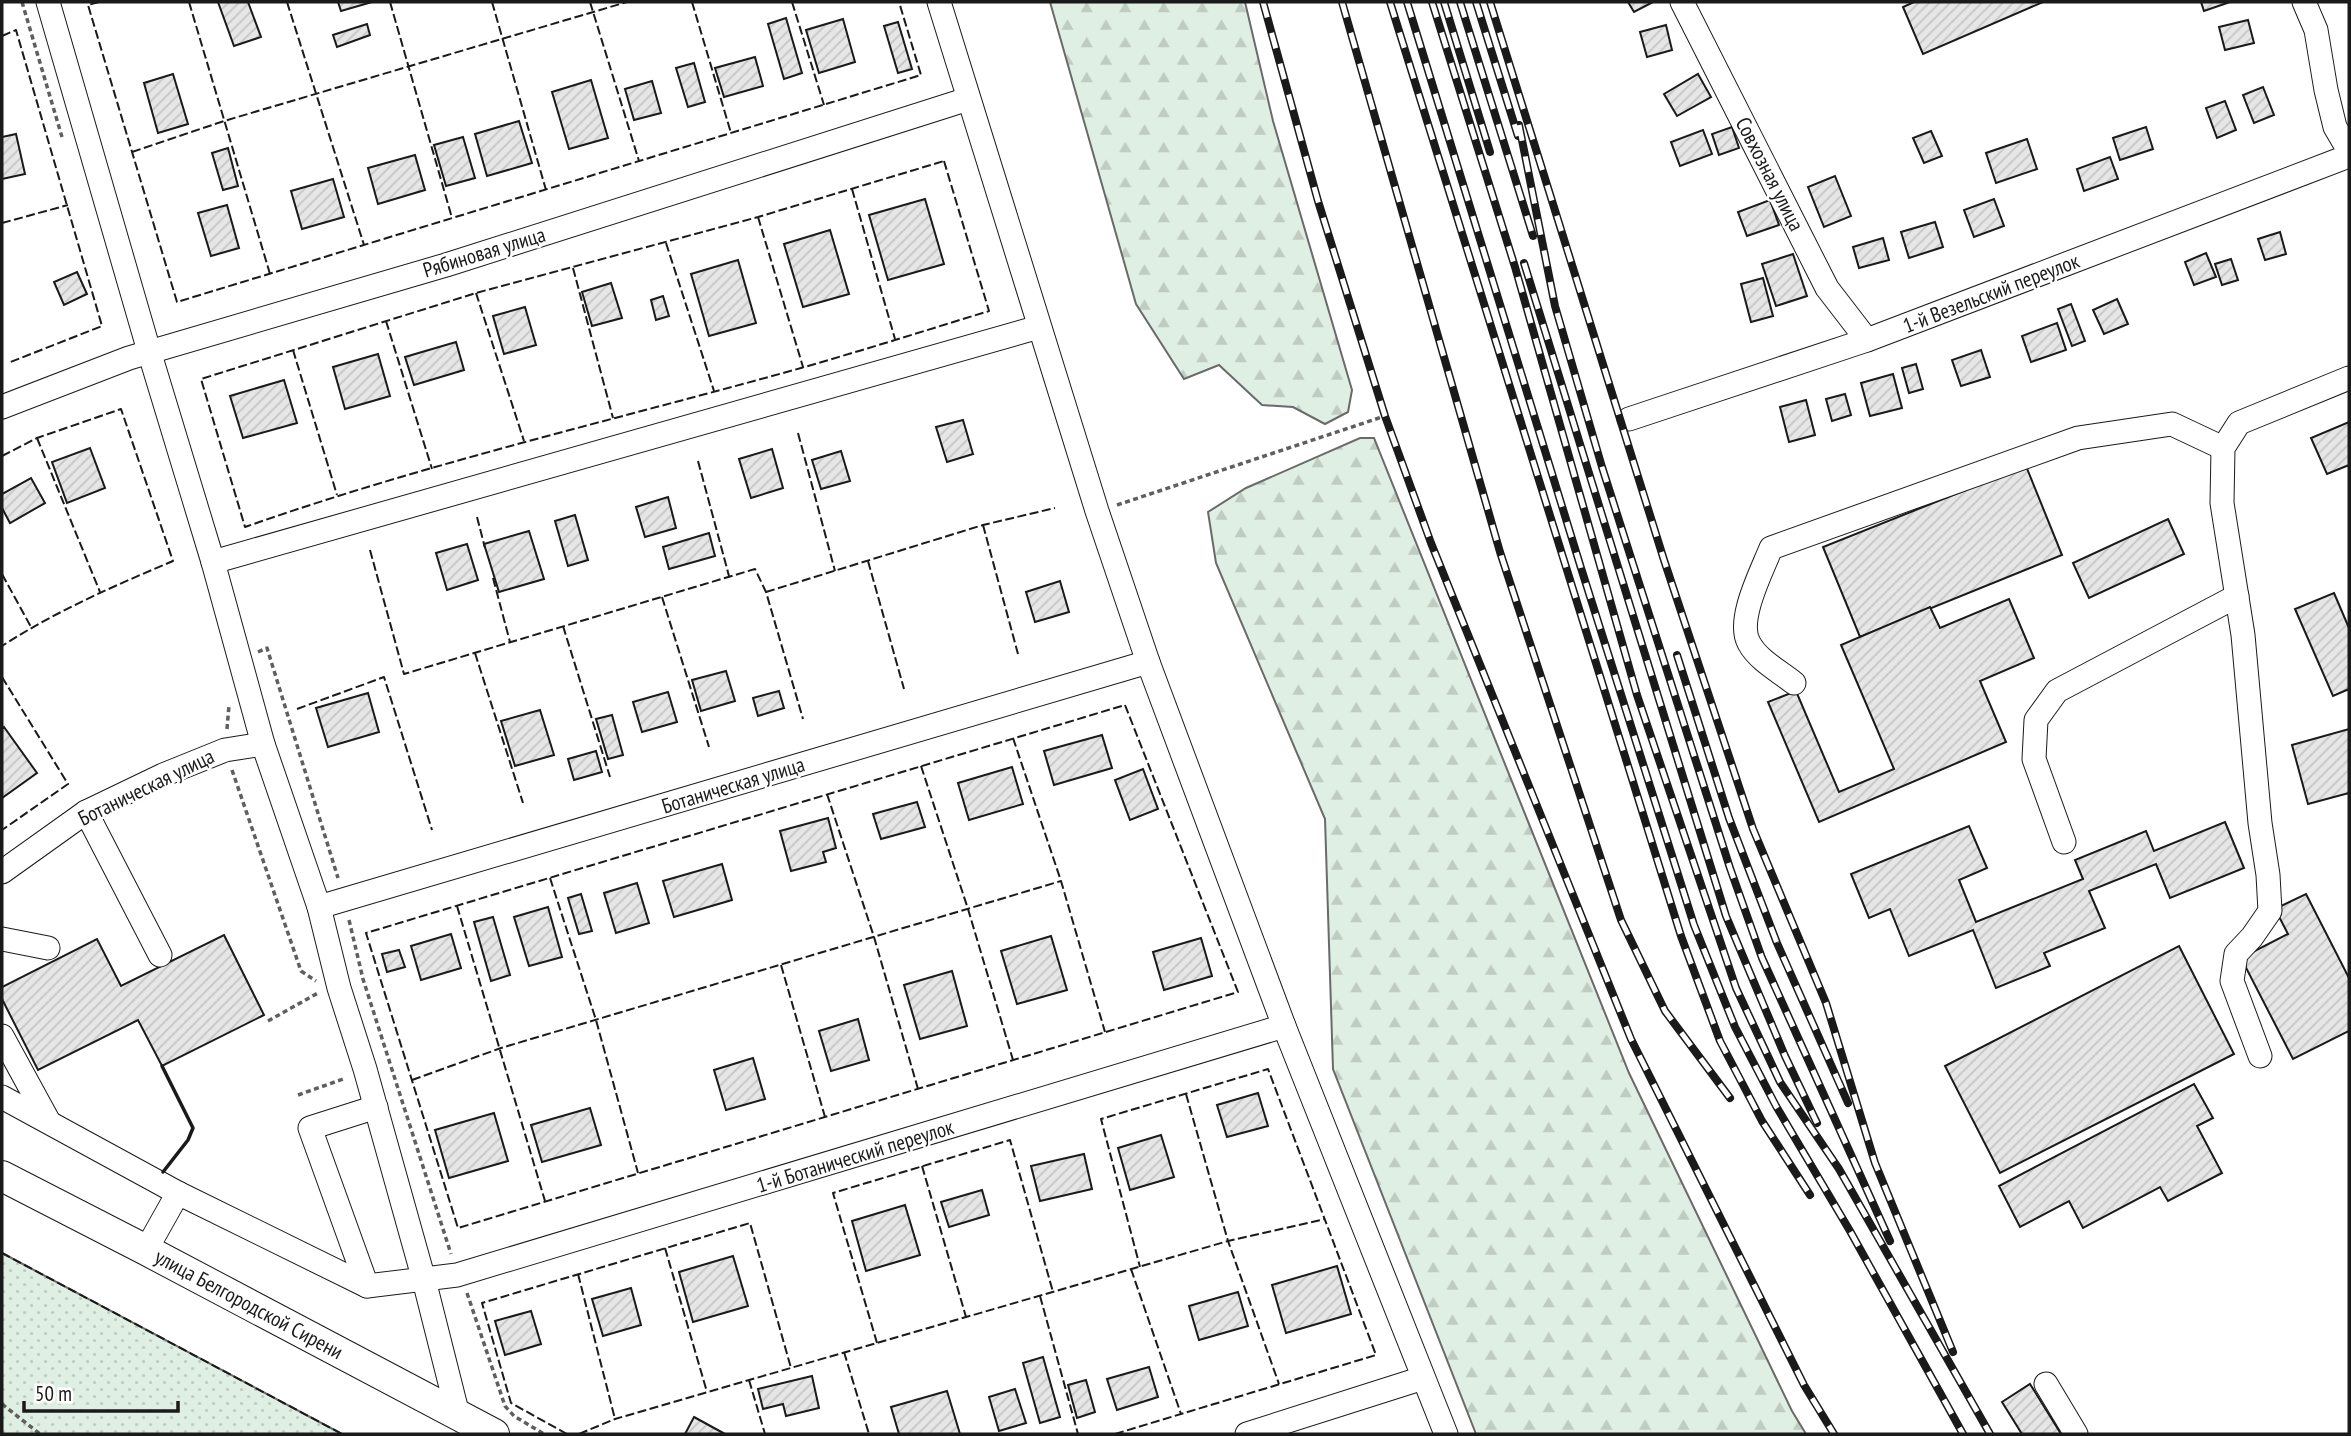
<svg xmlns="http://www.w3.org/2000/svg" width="2351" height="1436" viewBox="0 0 2351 1436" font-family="'PT Sans Narrow',sans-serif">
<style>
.forest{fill:url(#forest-firs);stroke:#6a6a6a;stroke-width:2}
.park{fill:url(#park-dots);stroke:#6a6a6a;stroke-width:2}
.building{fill:url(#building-hatch);stroke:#1a1a1a;stroke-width:2}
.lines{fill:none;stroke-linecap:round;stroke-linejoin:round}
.minor-casing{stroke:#1a1a1a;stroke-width:25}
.major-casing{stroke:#1a1a1a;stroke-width:32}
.path{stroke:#5f5f5f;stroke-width:3.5;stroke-dasharray:5 3.5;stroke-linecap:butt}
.minor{stroke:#fff;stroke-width:23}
.major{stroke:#fff;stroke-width:30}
.rail-casing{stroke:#1a1a1a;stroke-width:8}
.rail{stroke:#fff;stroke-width:5;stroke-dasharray:16;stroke-linecap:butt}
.fence{stroke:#1a1a1a;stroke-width:2;stroke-dasharray:9 3.5;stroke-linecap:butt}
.wall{stroke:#1a1a1a;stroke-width:3.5}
.labels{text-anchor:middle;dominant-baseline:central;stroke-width:5;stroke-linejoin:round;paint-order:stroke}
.street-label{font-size:21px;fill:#1a1a1a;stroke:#fff}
</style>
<defs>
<pattern id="forest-firs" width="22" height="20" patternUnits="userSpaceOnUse" patternTransform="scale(1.75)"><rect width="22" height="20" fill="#e0efe3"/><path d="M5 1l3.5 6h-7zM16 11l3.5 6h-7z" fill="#c0ccc2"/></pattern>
<pattern id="park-dots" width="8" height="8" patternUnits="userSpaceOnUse" patternTransform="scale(1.75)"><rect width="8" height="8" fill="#e0efe3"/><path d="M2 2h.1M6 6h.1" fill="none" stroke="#c0ccc2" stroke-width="1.8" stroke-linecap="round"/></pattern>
<pattern id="building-hatch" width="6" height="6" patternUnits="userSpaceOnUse" patternTransform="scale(1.75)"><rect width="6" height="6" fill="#e6e6e6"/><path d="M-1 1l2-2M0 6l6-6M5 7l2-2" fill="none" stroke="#c5c5c5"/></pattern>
</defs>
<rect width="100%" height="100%" fill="#fff"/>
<g class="forest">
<polygon points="1050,2 1245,2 1273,121 1352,390 1348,412 1325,424 1293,407 1262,405 1219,365 1184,379 1136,304"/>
<polygon points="1360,438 1374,438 1629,1073 1792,1411 1806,1434 1476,1434 1333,1069 1325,819 1216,563 1208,512 1246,488"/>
</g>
<polygon class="park" points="2,1253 342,1434 2,1434"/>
<g class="building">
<polygon points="218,2 248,2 261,37 234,46"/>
<polygon points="338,2 372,2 341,11"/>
<polygon points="1628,2 1653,2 1634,12"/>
<polygon points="1914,2 2043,2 1923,54 1903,7"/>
<polygon points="2201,2 2230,2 2204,11"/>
<polygon points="786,18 802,73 784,79 768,24"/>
<polygon points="843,19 855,62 819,73 806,30"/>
<polygon points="2248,20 2254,43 2225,50 2219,27"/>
<polygon points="898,22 912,69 898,73 884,26"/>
<polygon points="367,24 370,35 337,47 333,35"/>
<polygon points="1666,25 1672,50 1647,57 1640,32"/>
<polygon points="755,57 763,86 724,97 715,68"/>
<polygon points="694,63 705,102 688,107 676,68"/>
<polygon points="173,74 188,124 158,133 144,83"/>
<polygon points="1698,74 1711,97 1677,116 1664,94"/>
<polygon points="591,80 608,138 569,149 552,92"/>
<polygon points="652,81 661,113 634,120 625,89"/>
<polygon points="2263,87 2274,115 2254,123 2243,95"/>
<polygon points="2225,101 2236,130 2217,138 2206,108"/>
<polygon points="519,121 532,163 487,176 475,134"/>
<polygon points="1732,127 1739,148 1719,155 1712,134"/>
<polygon points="2146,127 2153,149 2120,160 2113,138"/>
<polygon points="1703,130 1712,154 1680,166 1671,142"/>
<polygon points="1931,131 1942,156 1924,163 1913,138"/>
<polygon points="16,134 25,174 2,179 2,137"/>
<polygon points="463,137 475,178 446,186 434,145"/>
<polygon points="2027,139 2037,169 1996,183 1986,153"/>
<polygon points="228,148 238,186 223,190 212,153"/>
<polygon points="415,155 425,190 378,204 368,168"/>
<polygon points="2110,157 2118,179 2084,191 2077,169"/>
<polygon points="1835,176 1851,216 1824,227 1808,187"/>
<polygon points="333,179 344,217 302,229 291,191"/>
<polygon points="925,199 944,264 888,280 869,215"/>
<polygon points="1994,199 2004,226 1974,237 1964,210"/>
<polygon points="1770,200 1779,225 1747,236 1738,212"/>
<polygon points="227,205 239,248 211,256 198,213"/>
<polygon points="1935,222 1943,247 1909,258 1901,232"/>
<polygon points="830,230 849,294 803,307 784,244"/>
<polygon points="2280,232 2286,254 2265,260 2258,239"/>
<polygon points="1883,238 1889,260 1859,268 1853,247"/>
<polygon points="2206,253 2216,277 2194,285 2185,262"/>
<polygon points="1793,254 1807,296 1776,306 1762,264"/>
<polygon points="2231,259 2238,280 2222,285 2215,264"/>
<polygon points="738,260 756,323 709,336 691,274"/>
<polygon points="77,272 87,294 64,305 54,282"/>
<polygon points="1763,278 1773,316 1751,322 1741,284"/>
<polygon points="611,283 622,318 592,326 582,292"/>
<polygon points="663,296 669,316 656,320 651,300"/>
<polygon points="2117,299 2128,324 2104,334 2093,310"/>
<polygon points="2071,304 2085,341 2072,346 2058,309"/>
<polygon points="525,307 536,345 504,354 493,316"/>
<polygon points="2057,323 2066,350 2031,362 2022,336"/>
<polygon points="456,342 464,370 414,385 405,357"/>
<polygon points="1981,350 1990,377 1961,386 1952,360"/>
<polygon points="378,354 390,396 345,409 333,367"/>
<polygon points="1916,364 1923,389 1909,393 1902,368"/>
<polygon points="1893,374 1902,408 1870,416 1861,383"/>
<polygon points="284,380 297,423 243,438 230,396"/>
<polygon points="1845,394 1851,415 1832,421 1826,399"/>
<polygon points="1806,400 1815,435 1789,442 1780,407"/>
<polygon points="963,420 973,454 947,462 936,427"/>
<polygon points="2349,422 2349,465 2327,474 2311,438"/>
<polygon points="90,448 105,488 67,503 52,462"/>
<polygon points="772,449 783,488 751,498 739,459"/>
<polygon points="841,451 850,481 821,489 812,460"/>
<polygon points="2026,466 2062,555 1860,637 1823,547"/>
<polygon points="31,478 45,503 10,523 2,508 2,494"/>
<polygon points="668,497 676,528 645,537 636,507"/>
<polygon points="575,515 588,560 568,566 555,521"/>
<polygon points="2168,519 2184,554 2089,598 2073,563"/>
<polygon points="529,531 544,579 499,592 484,544"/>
<polygon points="709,533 715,556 669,569 663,547"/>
<polygon points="467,544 478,580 447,590 436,553"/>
<polygon points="1060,581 1069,612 1035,622 1026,592"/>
<polygon points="2334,593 2349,628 2349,689 2333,696 2295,609"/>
<polygon points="2009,599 2034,658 1980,681 2006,742 1819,822 1768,702 1796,691 1839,792 1894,769 1841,645 1930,607 1940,628"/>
<polygon points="726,671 735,701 701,711 692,680"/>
<polygon points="779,691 784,708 758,716 753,698"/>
<polygon points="668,692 677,722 642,732 633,702"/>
<polygon points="368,693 379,732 328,747 316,708"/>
<polygon points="540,710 554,755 515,766 501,721"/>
<polygon points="612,715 623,755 608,759 596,719"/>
<polygon points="4,727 37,773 2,798 2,729"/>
<polygon points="2349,729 2349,793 2308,804 2292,745"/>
<polygon points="1102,735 1112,768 1054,785 1044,751"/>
<polygon points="596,751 602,772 574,780 568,759"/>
<polygon points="1012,767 1023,804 969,820 958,783"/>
<polygon points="1143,769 1158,809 1130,820 1115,780"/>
<polygon points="917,802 925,827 881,839 873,814"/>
<polygon points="828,818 836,848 823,852 826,862 791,871 780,831"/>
<polygon points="2225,822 2244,868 2170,898 2156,864 2089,891 2105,928 2044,953 2050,966 1996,988 1973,930 1909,956 1890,909 1869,918 1851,874 1969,826 1987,868 1959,880 1976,922 2083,879 2075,860 2146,831 2154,851"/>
<polygon points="722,864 732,900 674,917 663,881"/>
<polygon points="637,883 649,923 616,933 604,893"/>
<polygon points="581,894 592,931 579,934 568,898"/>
<polygon points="2306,894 2349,978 2349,1031 2293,1059 2241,958 2288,934 2275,909"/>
<polygon points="548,907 562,957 529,966 514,917"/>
<polygon points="493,917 510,975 491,981 474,922"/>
<polygon points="451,934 461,968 421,980 411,946"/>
<polygon points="224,935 264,1015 162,1066 138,1020 38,1070 2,999 2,987 97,939 121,986"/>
<polygon points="1051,936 1067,990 1017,1004 1001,951"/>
<polygon points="1201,938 1212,976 1164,990 1153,952"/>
<polygon points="2179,946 2234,1054 2000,1173 1945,1066"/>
<polygon points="399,950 405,967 387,972 382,954"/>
<polygon points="952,971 967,1026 920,1039 904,985"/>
<polygon points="858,1019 869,1060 831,1071 819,1031"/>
<polygon points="753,1058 765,1099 726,1110 714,1070"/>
<polygon points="2194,1084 2213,1118 2197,1126 2222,1173 2168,1201 2160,1187 2083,1228 2069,1201 2020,1227 1999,1186"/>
<polygon points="1258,1093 1268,1126 1227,1137 1217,1105"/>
<polygon points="590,1108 601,1145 542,1162 531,1125"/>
<polygon points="494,1113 508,1161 449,1178 435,1130"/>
<polygon points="1161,1135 1174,1177 1130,1190 1118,1148"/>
<polygon points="1084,1154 1092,1189 1040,1201 1031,1166"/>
<polygon points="982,1190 989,1215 949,1227 941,1202"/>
<polygon points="905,1205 920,1255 866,1271 852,1221"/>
<polygon points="733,1256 748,1306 693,1322 679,1272"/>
<polygon points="1337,1266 1351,1314 1286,1333 1272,1285"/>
<polygon points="631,1288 641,1325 603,1336 592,1299"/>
<polygon points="1238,1292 1248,1326 1199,1340 1189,1306"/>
<polygon points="531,1311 541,1344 505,1355 495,1321"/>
<polygon points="1043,1357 1060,1417 1040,1423 1023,1363"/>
<polygon points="1149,1367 1158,1397 1117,1410 1107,1379"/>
<polygon points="812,1376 819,1408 786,1416 783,1404 763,1409 758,1389"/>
<polygon points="1086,1380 1095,1412 1077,1418 1068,1385"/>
<polygon points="2030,1384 2061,1434 2022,1434 2002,1402"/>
<polygon points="1015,1389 1026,1423 999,1431 989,1397"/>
<polygon points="947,1391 960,1434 899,1434 891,1407"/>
<polygon points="694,1417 725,1434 685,1434"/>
</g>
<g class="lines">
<g class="minor-casing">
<g id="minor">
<polyline points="48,2 149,351 213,562 263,744 319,907 339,988 365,1069 424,1280 458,1415"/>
<polyline points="939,2 1097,511 1148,662 1284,1026 1446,1434"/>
<polyline points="1682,2 1827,288 1867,340"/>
<polyline points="2304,2 2316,30 2326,90 2335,127 2349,151"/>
<polyline points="2,407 129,358 446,265 968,99"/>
<polyline points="1629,419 1867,340 2349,156"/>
<polyline points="213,562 1039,327"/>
<path d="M1794,683C1779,671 1758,660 1749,643C1736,620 1762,571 1771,548L2078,438L2172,424L2223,448"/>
<polyline points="86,812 160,955"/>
<polyline points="2064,842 2034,759 2036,720 2057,691 2237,596"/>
<polyline points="2,872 86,812 163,775 225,750 263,744"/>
<polyline points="319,907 1148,662"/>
<polyline points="2,939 48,948"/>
<polyline points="2,1036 49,1122"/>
<polyline points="2260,1056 2232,981 2236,954 2252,937 2270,911 2268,875 2260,823 2243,635 2222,503 2223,448 2239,423 2349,378"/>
<polyline points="2,1097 178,1193 367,1286 457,1275 1284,1026"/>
<polyline points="146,1250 178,1193"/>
<polyline points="367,1286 310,1128 376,1107"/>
<polyline points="2046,1384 2076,1434"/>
<polyline points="1247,1434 1423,1378"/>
</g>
</g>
<g class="major-casing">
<polyline id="major" points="2,1176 146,1250 494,1434"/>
</g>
<g class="path">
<polyline points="22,2 62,137"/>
<polyline points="1117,505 1385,416"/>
<polyline points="258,652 267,648 338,878"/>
<polyline points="227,729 229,705"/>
<polyline points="232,770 301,971 316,981"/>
<polyline points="349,920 363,979 451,1254"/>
<polyline points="268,1021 318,993"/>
<polyline points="298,1095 346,1078"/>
<polyline points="467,1293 505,1406 514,1416 544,1434"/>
<polyline points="2,1404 40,1434"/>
</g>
<use href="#minor" class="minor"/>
<use href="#major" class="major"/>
<g class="rail-casing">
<g id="rail">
<polyline points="1263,2 1318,201 1385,416 1431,543 1631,1039 1804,1385 1834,1434"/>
<polyline points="1342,2 1500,552 1621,920 1665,1011 1730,1098"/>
<polyline points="1390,2 1681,936 1720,1041 1762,1121 1810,1195"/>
<polyline points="1407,2 1581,568 1694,925 1735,1027 1776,1106 1850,1231 1963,1434"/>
<polyline points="1432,2 1515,267 1637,695 1736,988 1780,1082 1839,1169 1990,1434"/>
<polyline points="1444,2 1490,152"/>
<polyline points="1460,2 1533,236"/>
<polyline points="1476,2 1518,136"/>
<polyline points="1490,2 1664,560 1753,829 1826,1003 1875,1163 1953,1352"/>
<polyline points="1519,125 1555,306 1602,467 1730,868 1762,958 1890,1241"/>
<polyline points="1524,263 1726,916 1785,1056 1817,1123"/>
<polyline points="1677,655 1729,818 1777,943 1848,1103"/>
</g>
</g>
<use href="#rail" class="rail"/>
<g class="fence">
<polyline points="99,2 88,5 177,302 921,75 899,2"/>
<polyline points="189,2 270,274"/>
<polyline points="287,2 364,245"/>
<polyline points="390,2 452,218"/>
<polyline points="492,2 546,190"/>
<polyline points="590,2 639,161"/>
<polyline points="692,2 731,133"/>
<polyline points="792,2 824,105"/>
<polyline points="2,36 16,30 102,326 8,363"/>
<polyline points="132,152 224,121 627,2"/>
<path d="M944,161L989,311C927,330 864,350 801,368C615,420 427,463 245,527L201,379L476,293L758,217Z"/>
<polyline points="852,189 895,339"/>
<polyline points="758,217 803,367"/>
<polyline points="2,223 68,205"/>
<polyline points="666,243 714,391"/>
<polyline points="573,268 613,418"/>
<polyline points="476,293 524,441"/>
<polyline points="386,321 432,469"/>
<polyline points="293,350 337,495"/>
<polyline points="798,433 835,571"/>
<polyline points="37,438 100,592"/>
<path d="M2,456L37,438L121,409L173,561C114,586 56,611 2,646"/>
<polyline points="698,461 729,576"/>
<polyline points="477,517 485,548"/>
<polyline points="983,525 1018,654"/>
<polyline points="370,550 404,674 755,569 766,592 803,719"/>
<polyline points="868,561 904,689"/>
<polyline points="2,574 31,627"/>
<polyline points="493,578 510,642"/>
<polyline points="766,592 983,525 1055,508"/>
<polyline points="662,597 709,747"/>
<polyline points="563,626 610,777"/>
<polyline points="475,653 523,803"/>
<polyline points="2,677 68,784 2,830"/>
<polygon points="1125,705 1238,992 458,1228 366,933"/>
<polyline points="297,709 384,677 432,830"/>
<polyline points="1013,738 1061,881 1105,1032"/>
<polyline points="921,766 968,909 1013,1060"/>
<polyline points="827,794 874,937 918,1089"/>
<polyline points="550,878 596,1020 638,1173"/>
<polyline points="457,906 545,1201"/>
<polyline points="781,965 825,1117"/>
<polyline points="412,1080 501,1048 1061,881"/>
<polyline points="1186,1094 1228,1241 1279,1384"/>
<polyline points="922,1166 966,1317"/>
<polyline points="665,1248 707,1392"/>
<polyline points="2,1253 342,1434"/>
<polyline points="1131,1269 1181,1414"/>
<polyline points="578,1274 615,1419"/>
<polyline points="1040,1296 1078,1434"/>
<polyline points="877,1343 833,1193 1010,1140 1053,1292"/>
<polyline points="844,1352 869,1434"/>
<polyline points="749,1380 765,1434"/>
<polyline points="567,1434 511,1403 482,1303 750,1223 791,1368"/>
<polyline points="579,1434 615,1419 1228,1241 1325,1219"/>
<polyline points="1115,1434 1376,1355 1268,1069 1101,1119 1140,1267"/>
<polyline points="1405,1434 1410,1434"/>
</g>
<polyline class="wall" points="162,1066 193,1128 188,1140 163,1172"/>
</g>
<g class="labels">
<g class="street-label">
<text transform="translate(1770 174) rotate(63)">Совхозная улица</text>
<text transform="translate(484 252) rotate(-17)">Рябиновая улица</text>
<text transform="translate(1991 293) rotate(-21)">1-й Везельский переулок</text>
<text transform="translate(733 785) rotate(-17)">Ботаническая улица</text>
<text transform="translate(146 787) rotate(-26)">Ботаническая улица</text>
<text transform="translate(855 1156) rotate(-17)">1-й Ботанический переулок</text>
<text transform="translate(249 1304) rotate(28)">улица Белгородской Сирени</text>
</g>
</g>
<rect width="2351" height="1436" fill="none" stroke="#1a1a1a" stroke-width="7"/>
<path d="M24 1401v10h154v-10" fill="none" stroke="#1a1a1a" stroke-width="3.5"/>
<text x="35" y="1401" font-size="21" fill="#1a1a1a" stroke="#ffffff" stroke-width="5" paint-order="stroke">50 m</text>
</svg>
